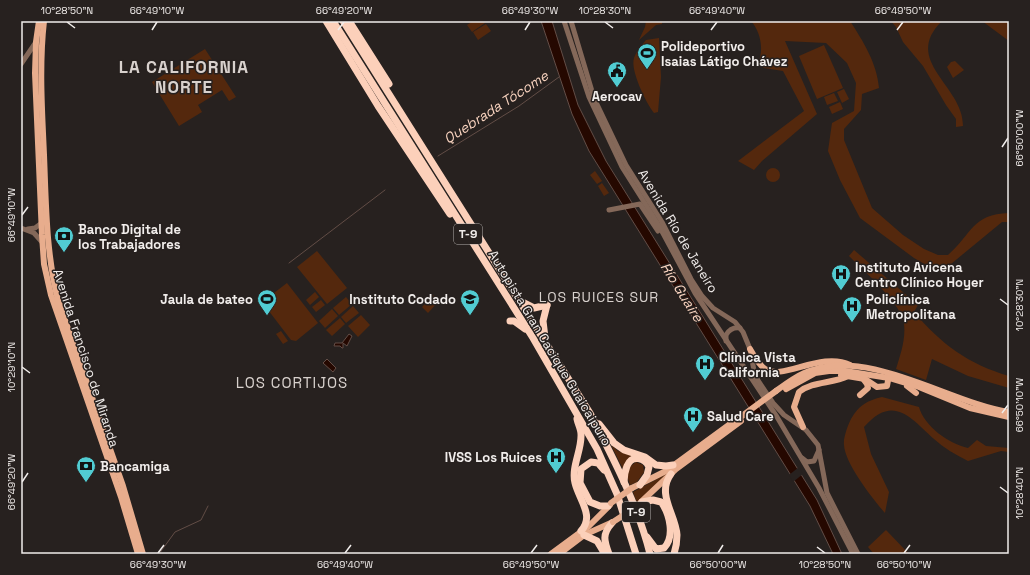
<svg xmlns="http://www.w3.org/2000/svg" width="1030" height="575" viewBox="0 0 1030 575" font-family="'Space Grotesk',sans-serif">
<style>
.green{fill:#54280d}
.water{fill:#250800;stroke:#624d46}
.pier{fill:#27211f}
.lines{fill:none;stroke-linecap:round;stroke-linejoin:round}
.stream{stroke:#624d46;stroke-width:1}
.minor{stroke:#846859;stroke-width:5}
.major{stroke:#e8ad8d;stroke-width:6}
.highway{stroke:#fcd0ba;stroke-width:7}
.major-bridge{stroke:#e8ad8d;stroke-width:6}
.ticks{fill:none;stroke:#f1edeb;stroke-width:1.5}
.labels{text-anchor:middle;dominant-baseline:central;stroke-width:3;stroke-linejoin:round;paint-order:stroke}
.shield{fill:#27211f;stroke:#b4b0ae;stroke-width:1}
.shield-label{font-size:12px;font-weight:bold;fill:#f1edeb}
.poi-label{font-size:13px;font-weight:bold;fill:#f1edeb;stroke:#27211f;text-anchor:start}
.street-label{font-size:13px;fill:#f1edeb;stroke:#27211f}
.water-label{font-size:14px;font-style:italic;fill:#f8d3bf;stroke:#27211f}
.neighbourhood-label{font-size:14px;letter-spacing:1px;fill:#d8d1cd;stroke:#27211f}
.quarter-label{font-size:15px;letter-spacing:1px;fill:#d8d1cd;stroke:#27211f}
.district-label{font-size:17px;font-weight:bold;letter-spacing:1px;fill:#d8d1cd;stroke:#27211f}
.neatline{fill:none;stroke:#f1edeb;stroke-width:1.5}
.ticks-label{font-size:10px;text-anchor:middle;fill:#f1edeb}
</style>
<rect width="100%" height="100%" fill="#27211f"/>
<g class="green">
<polygon points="473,21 483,21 485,23 472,32 467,25"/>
<polygon points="646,21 662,21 662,24 656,25 639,40 645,27"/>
<path d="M751,21H850C863,41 877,63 879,88L862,94L861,110L844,129V140L872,208L903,235L924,249L938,255H948C972,234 972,214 1009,213V222H1002L951,264L935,270L914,258L860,218L840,180L828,151L832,123L854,111L856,83L847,63L826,43L785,41L817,114L762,161L754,170L738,161L804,111L783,71L764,68L758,64C764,50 761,32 751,21Z"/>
<path d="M891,21H942C901,61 964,86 963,126L956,127V119L946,105L923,66L903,42L896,27Z"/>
<polygon points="982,21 1009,21 1009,41"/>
<polygon points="486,24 491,31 478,40 473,32"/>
<path d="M659,38L661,77L658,112L654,113C646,103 630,70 634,58C636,52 642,45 646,40Z"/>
<polygon points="824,45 843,88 817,99 799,56"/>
<polygon points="205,49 236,97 229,101 222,90 198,105 202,112 179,126 152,82"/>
<polygon points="955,61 964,70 953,78 947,67 951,62"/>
<polygon points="844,89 849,99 842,103 837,92"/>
<polygon points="834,93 838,101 827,105 824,97"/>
<polygon points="840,102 843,109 832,114 829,107"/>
<circle cx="773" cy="175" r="7"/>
<polygon points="595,171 602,181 597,184 590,175"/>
<polygon points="602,183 609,193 604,196 598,186"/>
<path d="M854,250L918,305L914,312C941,344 968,364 1009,376V388L968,376L932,359L926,380L896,369C900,356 906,339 904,324C902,304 864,271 849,256Z"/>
<polygon points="317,251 347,288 327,304 297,267"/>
<polygon points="287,283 318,323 296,341 291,340 262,302"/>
<polygon points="315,292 319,297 310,305 306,300"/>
<polygon points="433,295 439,301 428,313 422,307"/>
<polygon points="346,297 352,304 339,315 333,308"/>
<polygon points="321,300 325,305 316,312 312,307"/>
<polygon points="353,306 359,313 346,323 341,317"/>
<polygon points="332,309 338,316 325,328 319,321"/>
<polygon points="361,315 370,325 358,337 348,326"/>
<polygon points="340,318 345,324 332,336 326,330"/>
<polygon points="281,331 288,341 283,344 276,334"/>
<path d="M882,397L919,407C924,426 949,444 968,448L977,440L986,446L1009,448V452L1001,451L968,461C956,455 944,448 934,439C910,417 893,394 864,427L871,454L889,492L885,513C873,499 845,464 844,445C843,438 848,425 851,419C858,406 868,400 882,397Z"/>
<polygon points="611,445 618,451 636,457 623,469"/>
<polygon points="636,462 643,465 644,472 637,482 630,485 628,479 628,468"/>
<polygon points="670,472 637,503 633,492"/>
<polygon points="886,530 909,554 874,554 868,547"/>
</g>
<g class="water">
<polygon points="541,21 552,21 578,105 606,161 817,500 842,554 833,554 810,506 589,151 572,114"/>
<polygon points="349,334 352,336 347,346 343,343 343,348 342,348 340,346 334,346 335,343 342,343"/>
<polygon points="327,359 336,368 333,372 323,363"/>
</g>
<polygon class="pier" points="799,467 803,474 793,482 789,475"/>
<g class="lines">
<g class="stream">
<polyline points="438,156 519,106 559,77"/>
<polyline points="289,263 385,190"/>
<polyline points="159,554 175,532 201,520 208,506"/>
</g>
<g class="minor">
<polyline points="564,21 589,97 622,167 658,224 695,293 777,417 819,488 853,554"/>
<polyline points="571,21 594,98 626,165 662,222 691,279 702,296 713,308 735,322 743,332 750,349 755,376 773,403 784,415 806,430 818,445 827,493 858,554"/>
<polyline points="21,64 36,42"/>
<polyline points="609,210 640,204 658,231"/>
<polyline points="21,228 34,233 42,242"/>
<polyline points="28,229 35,228 43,222"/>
<path d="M726,341V335C729,330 733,327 740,328"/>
<polyline points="802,458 807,462 814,461 819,450"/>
</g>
<g class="major">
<polyline points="39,21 36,42 35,73 42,235 44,264 51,295 121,497 138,554"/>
<path d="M44,21C39,66 42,110 44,155C46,204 46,253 58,300L123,486L143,554"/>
<path d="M750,349C754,356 758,364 765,369C782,381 821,351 850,365"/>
<polyline points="841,375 865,379 877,387 887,386 889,375"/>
<polyline points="907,386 916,393"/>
<polyline points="786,389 815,373 829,371 845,371 889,378 919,387 970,408 1009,417"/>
<path d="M776,391C787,383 799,374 813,370C873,350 950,403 1009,412"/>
<polyline points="860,395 868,388 867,384 864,380"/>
<path d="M803,427L794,407L799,392C813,381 832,384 848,376"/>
<polyline points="632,488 666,471 737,419"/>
<polyline points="641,502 676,469 741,421"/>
<polyline points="551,554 589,526 610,505"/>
<polyline points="559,554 584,535 613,522"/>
</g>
<g class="highway">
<polyline points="326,21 378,106 450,214"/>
<polyline points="333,21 533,338 597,449 617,494 636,554"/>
<path d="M343,21L590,413C613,458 638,505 650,554"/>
<polyline points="349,21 389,84"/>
<polyline points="522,302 534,308 547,305"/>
<polyline points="510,321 514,321 525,329"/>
<polyline points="545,338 543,321 547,305"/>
<path d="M577,419C578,424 581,429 581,434C582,450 571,467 575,483C579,500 595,516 581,531"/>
<polyline points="599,424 614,443 624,450 645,457 656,465 666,466 673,465"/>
<polyline points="604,470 598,463 591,462 581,469 580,483 590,502 600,506 608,506"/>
<path d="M671,474C656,494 676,515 677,535C677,542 676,548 674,554"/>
<path d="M624,482C624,476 625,471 627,466C632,454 645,458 649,467L647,475L640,485"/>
<path d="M642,502L653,500L661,502C670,514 675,537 664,548L656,549L647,537"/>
<polyline points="584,535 597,541 603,551"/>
<path d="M609,554C604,541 602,534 612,523"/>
</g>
<g class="major-bridge">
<polyline points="738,419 776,391"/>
<polyline points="611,503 632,488"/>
<polyline points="613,522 639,505"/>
</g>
</g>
<path class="ticks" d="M67,22L75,28M605,22L613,28M152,30L157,22M338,30L344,22M525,30L530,22M711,30L717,22M897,30L903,22M1002,147L1008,138M22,215L28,207M1000,299L1008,305M22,367L30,373M1002,413L1008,405M22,482L28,473M1000,487L1008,493M817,547L825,553M158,553L164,545M345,553L351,545M531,553L537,545M718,553L723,545M904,553L910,545"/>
<defs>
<g id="stadium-pin" transform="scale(1)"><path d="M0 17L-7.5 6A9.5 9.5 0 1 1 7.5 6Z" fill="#51ccd2" stroke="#27211f"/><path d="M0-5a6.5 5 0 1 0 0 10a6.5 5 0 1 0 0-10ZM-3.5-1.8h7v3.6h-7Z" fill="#111"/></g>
<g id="civic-pin" transform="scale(1)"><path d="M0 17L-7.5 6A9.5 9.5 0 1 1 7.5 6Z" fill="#51ccd2" stroke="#27211f"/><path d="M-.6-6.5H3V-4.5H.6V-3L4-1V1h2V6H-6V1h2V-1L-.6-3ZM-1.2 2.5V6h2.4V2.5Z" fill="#111"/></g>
<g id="bank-pin" transform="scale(1)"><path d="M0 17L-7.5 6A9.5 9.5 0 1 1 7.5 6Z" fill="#51ccd2" stroke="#27211f"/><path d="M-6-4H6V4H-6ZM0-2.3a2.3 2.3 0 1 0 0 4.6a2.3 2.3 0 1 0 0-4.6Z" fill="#111"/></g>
<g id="hospital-pin" transform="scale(1)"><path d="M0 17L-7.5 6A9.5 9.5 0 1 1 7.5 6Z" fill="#51ccd2" stroke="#27211f"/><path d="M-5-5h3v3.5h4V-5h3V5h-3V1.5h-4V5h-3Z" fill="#111"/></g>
<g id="university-pin" transform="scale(1)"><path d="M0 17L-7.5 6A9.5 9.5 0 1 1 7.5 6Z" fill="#51ccd2" stroke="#27211f"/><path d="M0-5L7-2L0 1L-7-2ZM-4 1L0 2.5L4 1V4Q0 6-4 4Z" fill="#111"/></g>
</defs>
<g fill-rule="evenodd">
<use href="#stadium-pin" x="647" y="53"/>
<use href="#civic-pin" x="617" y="71"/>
<use href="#bank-pin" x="64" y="236"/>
<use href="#hospital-pin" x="841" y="274"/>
<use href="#stadium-pin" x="267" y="299"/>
<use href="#university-pin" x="470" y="299"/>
<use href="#hospital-pin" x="852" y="306"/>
<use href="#hospital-pin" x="705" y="364"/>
<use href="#hospital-pin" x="693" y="416"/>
<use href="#hospital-pin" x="556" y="457"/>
<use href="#bank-pin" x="86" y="466"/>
</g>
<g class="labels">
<g class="shield">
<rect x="454" y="224" width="28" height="20" rx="3"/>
<rect x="622" y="502" width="28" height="20" rx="3"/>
</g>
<g class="shield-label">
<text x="468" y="234">T-9</text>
<text x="636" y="512">T-9</text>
</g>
<g class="poi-label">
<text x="661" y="46">Polideportivo<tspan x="661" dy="15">Isaias Látigo Chávez</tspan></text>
<text x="617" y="96" text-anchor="middle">Aerocav</text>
<text x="78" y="229">Banco Digital de<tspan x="78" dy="15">los Trabajadores</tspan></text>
<text x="855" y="267">Instituto Avicena<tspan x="855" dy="15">Centro Clínico Hoyer</tspan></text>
<text x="253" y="299" text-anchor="end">Jaula de bateo</text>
<text x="456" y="299" text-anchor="end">Instituto Codado</text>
<text x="866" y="299">Policlínica<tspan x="866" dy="15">Metropolitana</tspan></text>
<text x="719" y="357">Clínica Vista<tspan x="719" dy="15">California</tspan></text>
<text x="707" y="416">Salud Care</text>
<text x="542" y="457" text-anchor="end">IVSS Los Ruices</text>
<text x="100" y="466">Bancamiga</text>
</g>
<g class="street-label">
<text transform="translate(678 231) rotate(59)">Avenida Río de Janeiro</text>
<text transform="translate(550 348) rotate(59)">Autopista Gran Cacique Guaicaipuro</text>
<text transform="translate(86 358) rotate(72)">Avenida Francisco de Miranda</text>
</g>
<g class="water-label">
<text transform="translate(496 107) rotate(-33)">Quebrada Tócome</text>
<text transform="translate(682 292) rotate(58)">Río Guaire</text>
</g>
<g class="neighbourhood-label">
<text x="599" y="297">LOS RUICES SUR</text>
</g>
<g class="quarter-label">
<text x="292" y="382">LOS CORTIJOS</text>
</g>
<g class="district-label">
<text x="184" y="67">LA CALIFORNIA<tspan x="184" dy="20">NORTE</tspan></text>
</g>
</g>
<rect width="1030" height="575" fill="none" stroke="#27211f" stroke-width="44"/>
<rect x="22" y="22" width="986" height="531" class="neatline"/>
<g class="ticks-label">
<text x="67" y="14">10°28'50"N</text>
<text x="157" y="14">66°49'10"W</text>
<text x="344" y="14">66°49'20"W</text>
<text x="530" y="14">66°49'30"W</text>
<text x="605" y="14">10°28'30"N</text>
<text x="717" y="14">66°49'40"W</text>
<text x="903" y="14">66°49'50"W</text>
<text transform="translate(1019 138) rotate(-90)" y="4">66°50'00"W</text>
<text transform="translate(11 215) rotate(-90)" y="4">66°49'10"W</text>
<text transform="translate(1019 305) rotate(-90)" y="4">10°28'30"N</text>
<text transform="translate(11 367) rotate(-90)" y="4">10°29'10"N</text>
<text transform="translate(1019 405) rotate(-90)" y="4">66°50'10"W</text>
<text transform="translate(11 482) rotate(-90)" y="4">66°49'20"W</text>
<text transform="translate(1019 493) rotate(-90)" y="4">10°28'40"N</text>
<text x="158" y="568">66°49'30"W</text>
<text x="345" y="568">66°49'40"W</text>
<text x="531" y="568">66°49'50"W</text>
<text x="718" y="568">66°50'00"W</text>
<text x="825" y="568">10°28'50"N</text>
<text x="904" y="568">66°50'10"W</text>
</g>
</svg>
